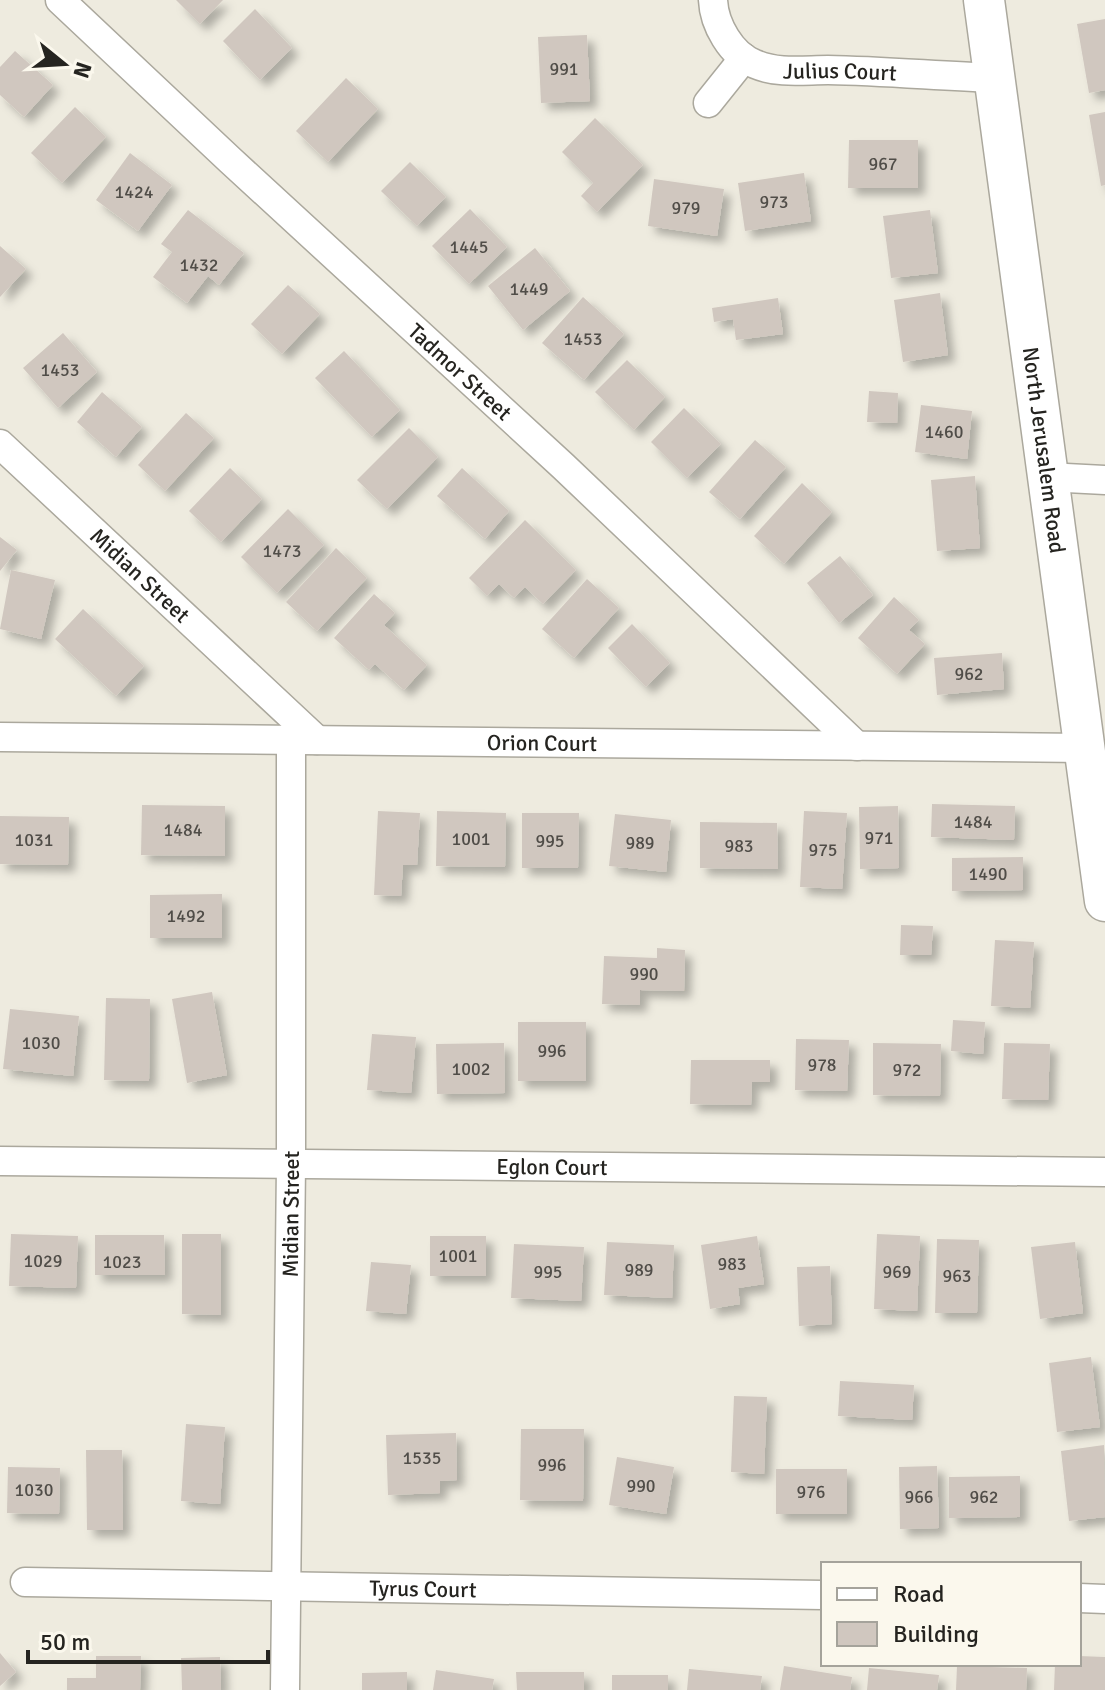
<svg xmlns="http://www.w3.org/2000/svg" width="1105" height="1690" viewBox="0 0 1105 1690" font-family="Signika,sans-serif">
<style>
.building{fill:#d0c7bf;filter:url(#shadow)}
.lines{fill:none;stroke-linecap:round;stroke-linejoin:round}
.street-casing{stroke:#aba89d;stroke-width:31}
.secondary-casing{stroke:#aba89d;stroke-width:43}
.street{stroke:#fff;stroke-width:28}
.secondary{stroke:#fff;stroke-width:40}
.labels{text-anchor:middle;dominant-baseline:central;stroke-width:7;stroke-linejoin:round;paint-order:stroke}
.number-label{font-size:18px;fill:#504d48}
.street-label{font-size:22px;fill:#252420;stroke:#fbf8ed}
</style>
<defs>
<filter id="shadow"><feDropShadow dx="7" dy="7" stdDeviation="4" flood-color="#0004"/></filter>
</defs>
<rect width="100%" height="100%" fill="#eeebdf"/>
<g class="building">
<polygon points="176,0 223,0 200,24"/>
<polygon points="255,9 292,48 260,80 223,41"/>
<polygon points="1105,19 1105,90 1089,93 1077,24"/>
<polygon points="587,35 590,101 541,103 538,37"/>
<polygon points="15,51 53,85 24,117 0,95 0,67"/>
<polygon points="346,78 378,109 328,162 296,131"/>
<polygon points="75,107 106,137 62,183 31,153"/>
<polygon points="1105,112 1105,185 1101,186 1089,115"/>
<polygon points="595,118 643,165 597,212 581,196 593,183 562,152"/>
<polygon points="849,140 918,140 918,188 848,188"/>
<polygon points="130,153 172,185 138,231 96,200"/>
<polygon points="410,162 446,197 417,226 381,191"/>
<polygon points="804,173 811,221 745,231 738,183"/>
<polygon points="654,179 724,189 717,236 648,226"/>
<polygon points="470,209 507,247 469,284 432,246"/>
<polygon points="188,210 244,253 219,285 208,276 187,303 153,277 172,252 161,244"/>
<polygon points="930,210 938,273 891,278 883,216"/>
<polygon points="0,246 26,269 0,297"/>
<polygon points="535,248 570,291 523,330 488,286"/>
<polygon points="288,285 320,314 282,354 251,324"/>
<polygon points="940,293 948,355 903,362 894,300"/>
<polygon points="583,297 624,334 584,380 542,343"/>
<polygon points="778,298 783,334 736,340 733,319 714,322 712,308"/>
<polygon points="63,333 97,372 58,408 23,368"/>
<polygon points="344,351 400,410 372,437 315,378"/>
<polygon points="627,360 665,397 634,430 595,392"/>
<polygon points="869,391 898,393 897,423 867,422"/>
<polygon points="102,392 142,427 116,457 77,422"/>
<polygon points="921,405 972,411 967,459 915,452"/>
<polygon points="684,408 721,444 687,478 651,442"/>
<polygon points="186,413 214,438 165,491 138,465"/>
<polygon points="409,428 438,457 387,509 357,480"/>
<polygon points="755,440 786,467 740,519 709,492"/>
<polygon points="230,468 262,499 221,542 189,511"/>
<polygon points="462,468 509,511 485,539 437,496"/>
<polygon points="975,476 980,548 937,551 931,480"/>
<polygon points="802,483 832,512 784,564 754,536"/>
<polygon points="288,509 324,545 277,593 241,557"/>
<polygon points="525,520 576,570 543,604 525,587 514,598 499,584 487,596 469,578"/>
<polygon points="0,537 17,550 0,571"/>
<polygon points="336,548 367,578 317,631 286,602"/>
<polygon points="840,556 873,595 839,623 807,583"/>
<polygon points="11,570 55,580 41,639 0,629"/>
<polygon points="587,579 619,608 574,658 542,629"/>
<polygon points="374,594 395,613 384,625 427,665 404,690 375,664 369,670 334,638"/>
<polygon points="894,597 919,620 909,630 925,644 897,674 858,638"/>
<polygon points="83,609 144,666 116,696 55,639"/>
<polygon points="632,624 670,663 646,687 608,648"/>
<polygon points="1002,653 1004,689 937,695 934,658"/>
<polygon points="932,804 1015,806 1014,840 931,837"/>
<polygon points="142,805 225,806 225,856 141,855"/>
<polygon points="898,806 899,868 860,869 859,807"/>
<polygon points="378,811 420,813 417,865 403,865 401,896 374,895"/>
<polygon points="437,811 506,813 505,867 436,866"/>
<polygon points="804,811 847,813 842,889 800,887"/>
<polygon points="522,813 579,813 578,868 522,868"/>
<polygon points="615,814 671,820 666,872 609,866"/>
<polygon points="0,816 69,817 68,865 0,864"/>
<polygon points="700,822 777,823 778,869 700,868"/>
<polygon points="1023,857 1023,890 952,891 952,858"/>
<polygon points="222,894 222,938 150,938 150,895"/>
<polygon points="901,925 933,926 931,955 900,955"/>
<polygon points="995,940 1034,942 1030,1008 991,1006"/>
<polygon points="657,948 685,950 684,991 640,990 640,1005 602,1004 604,956 657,958"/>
<polygon points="212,992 227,1075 187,1083 172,999"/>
<polygon points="106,998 150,999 149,1081 104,1080"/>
<polygon points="10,1009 79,1016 73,1076 3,1069"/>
<polygon points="953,1020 985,1022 983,1054 951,1051"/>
<rect x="518" y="1022" width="68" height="59"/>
<polygon points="372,1034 416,1037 411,1093 367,1090"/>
<polygon points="796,1039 849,1040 847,1091 795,1090"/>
<polygon points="504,1043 505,1093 437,1094 436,1044"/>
<polygon points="873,1043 941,1044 940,1096 873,1095"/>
<polygon points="1004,1043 1050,1044 1048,1100 1002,1099"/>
<polygon points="691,1060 770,1060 770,1082 752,1082 751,1105 690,1104"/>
<polygon points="11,1234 78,1236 76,1288 9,1286"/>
<polygon points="182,1234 221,1234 221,1315 182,1314"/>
<polygon points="877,1234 920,1236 917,1311 874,1309"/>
<polygon points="95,1235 164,1235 165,1275 95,1275"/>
<rect x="430" y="1236" width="56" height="40"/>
<polygon points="757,1236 764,1284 738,1288 740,1304 710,1309 701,1245"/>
<polygon points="937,1239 979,1240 977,1313 935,1313"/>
<polygon points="607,1242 674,1245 672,1298 604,1295"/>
<polygon points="1075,1242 1083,1313 1040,1319 1031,1247"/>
<polygon points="514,1244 584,1247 581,1301 511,1298"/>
<polygon points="371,1262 411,1265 406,1314 366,1311"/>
<polygon points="830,1266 832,1324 799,1326 797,1267"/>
<polygon points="1091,1357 1100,1427 1057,1432 1049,1363"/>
<polygon points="840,1381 914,1385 912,1420 838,1416"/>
<polygon points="734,1396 767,1397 764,1474 731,1472"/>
<polygon points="186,1424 225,1427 220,1504 181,1501"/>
<polygon points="521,1429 584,1429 583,1501 520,1500"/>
<polygon points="456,1433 457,1480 440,1481 440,1493 388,1495 386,1435"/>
<polygon points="1104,1445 1105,1517 1069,1521 1061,1451"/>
<polygon points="86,1450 122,1450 123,1530 87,1530"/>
<polygon points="617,1457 674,1467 666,1514 609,1505"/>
<polygon points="937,1466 939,1528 900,1529 899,1467"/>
<polygon points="8,1467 60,1468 59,1514 7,1513"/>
<rect x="776" y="1469" width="71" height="45"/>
<polygon points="1020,1476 1020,1517 949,1518 949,1477"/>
<polygon points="0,1653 16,1672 0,1686"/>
<polygon points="96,1656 141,1656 140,1690 67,1690 67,1678 96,1678"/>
<polygon points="1079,1656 1105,1657 1105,1690 1054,1690 1055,1664 1079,1664"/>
<polygon points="220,1657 221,1690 182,1690 181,1658"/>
<polygon points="784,1666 852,1677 850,1690 780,1690"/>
<polygon points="957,1666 1027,1668 1026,1690 956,1690"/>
<polygon points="869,1668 939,1675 937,1690 867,1690"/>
<polygon points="689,1669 762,1676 760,1690 687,1690"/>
<polygon points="436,1670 494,1679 492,1690 433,1690"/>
<polygon points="407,1672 407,1690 362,1690 362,1673"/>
<polygon points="516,1672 584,1672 584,1690 517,1690"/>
<rect x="612" y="1675" width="56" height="15"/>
</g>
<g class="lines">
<g class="street-casing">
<g id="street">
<path id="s1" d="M60,0L230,160L563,466L857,746"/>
<path id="s2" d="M713,0C714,24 731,55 755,64C778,74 804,70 828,70C884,71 939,76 995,78"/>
<polyline points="708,103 744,58"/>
<path id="s3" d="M0,444L317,740"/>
<polyline points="1047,477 1105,480"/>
<path id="s4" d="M0,737L1084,748"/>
<path id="s5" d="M0,1161L1105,1172"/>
<path id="s6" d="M25,1582L823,1595"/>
<polyline points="1079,1598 1105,1599"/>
<path id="s7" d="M285,1690L291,1164V740"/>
</g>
</g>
<g class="secondary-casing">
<g id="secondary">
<path id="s8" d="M984,0L1105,901"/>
</g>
</g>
<use href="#street" class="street"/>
<use href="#secondary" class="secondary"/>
</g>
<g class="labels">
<g class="number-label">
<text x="564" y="69">991</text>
<text x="883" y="164">967</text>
<text x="134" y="192">1424</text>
<text x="774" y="202">973</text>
<text x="686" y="208">979</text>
<text x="469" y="247">1445</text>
<text x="199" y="265">1432</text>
<text x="529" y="289">1449</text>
<text x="583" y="339">1453</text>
<text x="60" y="370">1453</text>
<text x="944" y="432">1460</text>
<text x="282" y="551">1473</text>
<text x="969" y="674">962</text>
<text x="973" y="822">1484</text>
<text x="183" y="830">1484</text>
<text x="879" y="838">971</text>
<text x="471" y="839">1001</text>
<text x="34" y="840">1031</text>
<text x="550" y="841">995</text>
<text x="640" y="843">989</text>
<text x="739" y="846">983</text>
<text x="823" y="850">975</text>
<text x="988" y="874">1490</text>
<text x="186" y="916">1492</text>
<text x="644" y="974">990</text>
<text x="41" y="1043">1030</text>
<text x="552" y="1051">996</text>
<text x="822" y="1065">978</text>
<text x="471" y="1069">1002</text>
<text x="907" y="1070">972</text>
<text x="458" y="1256">1001</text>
<text x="43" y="1261">1029</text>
<text x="122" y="1262">1023</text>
<text x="732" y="1264">983</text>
<text x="639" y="1270">989</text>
<text x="548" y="1272">995</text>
<text x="897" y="1272">969</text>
<text x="957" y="1276">963</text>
<text x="422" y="1458">1535</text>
<text x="552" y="1465">996</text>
<text x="641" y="1486">990</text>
<text x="34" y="1490">1030</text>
<text x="811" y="1492">976</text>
<text x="919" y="1497">966</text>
<text x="984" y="1497">962</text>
</g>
<g class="street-label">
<text stroke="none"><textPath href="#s2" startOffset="166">Julius Court</textPath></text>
<text stroke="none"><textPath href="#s1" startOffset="546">Tadmor Street</textPath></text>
<text stroke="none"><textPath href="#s8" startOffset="454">North Jerusalem Road</textPath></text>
<text stroke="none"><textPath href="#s3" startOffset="192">Midian Street</textPath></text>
<text stroke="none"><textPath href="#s4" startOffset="542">Orion Court</textPath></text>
<text stroke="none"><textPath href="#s5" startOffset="552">Eglon Court</textPath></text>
<text stroke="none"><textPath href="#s7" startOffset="476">Midian Street</textPath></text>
<text stroke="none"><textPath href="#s6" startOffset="398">Tyrus Court</textPath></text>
</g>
</g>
<rect x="821" y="1562" width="260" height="104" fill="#fbf8ed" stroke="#a5a39b" stroke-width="2"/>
<rect x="837" y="1588" width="40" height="12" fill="#ffffff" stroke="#a5a39b" stroke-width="2"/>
<text x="893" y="1602" font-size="24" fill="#252420">Road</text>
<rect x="837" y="1622" width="40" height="24" fill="#d0c7bf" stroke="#a5a39b" stroke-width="2"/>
<text x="893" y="1642" font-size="24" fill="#252420">Building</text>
<g transform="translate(64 64) rotate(108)" stroke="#fbf8ed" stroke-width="6" paint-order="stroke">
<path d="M0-6L14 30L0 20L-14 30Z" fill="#252420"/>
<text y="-12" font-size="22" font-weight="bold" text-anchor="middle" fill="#252420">N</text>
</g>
<path d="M28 1650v12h240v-12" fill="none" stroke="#252420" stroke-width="4"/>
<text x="40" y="1650" font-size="24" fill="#252420" stroke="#fbf8ed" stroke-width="6" paint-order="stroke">50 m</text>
</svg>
